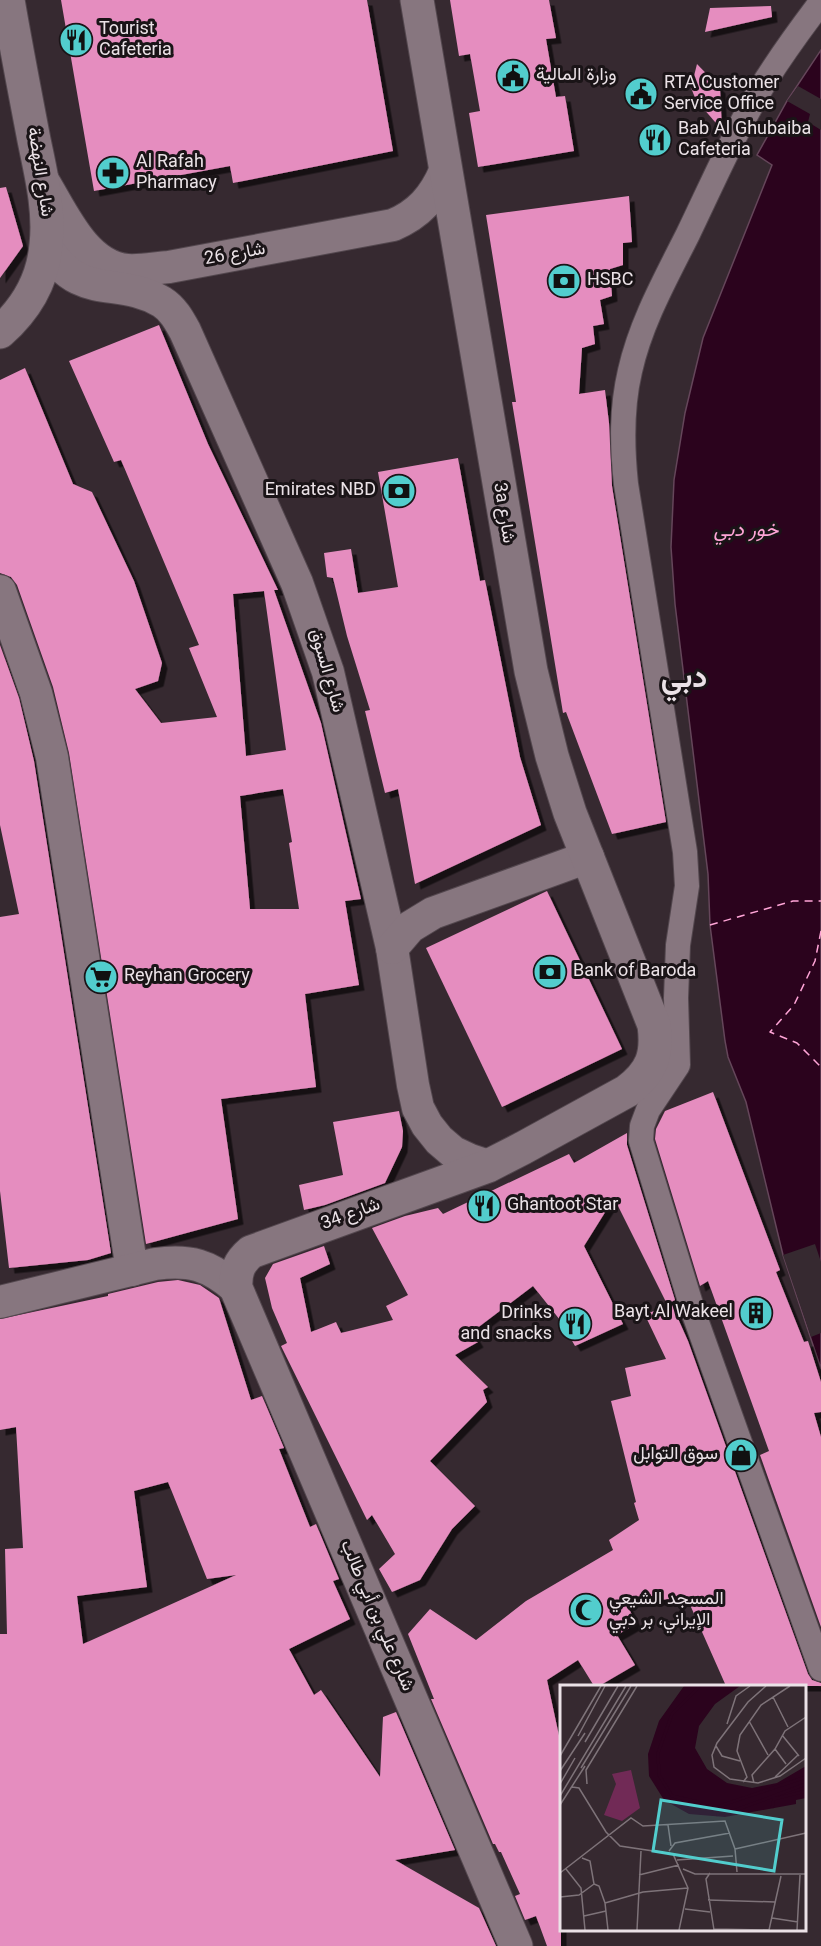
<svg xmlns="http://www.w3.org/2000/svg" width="821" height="1946" viewBox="0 0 821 1946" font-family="Georgia,Vazirmatn,serif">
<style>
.water{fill:#2b031d;stroke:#65465a;stroke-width:1.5}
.pier{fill:#362930}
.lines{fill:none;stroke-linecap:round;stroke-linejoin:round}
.ferry{stroke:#ffa5d7;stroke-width:1.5;stroke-dasharray:8 6;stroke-linecap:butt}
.building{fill:#e58dbf;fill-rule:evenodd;filter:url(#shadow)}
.pedestrian-casing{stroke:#53474e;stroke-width:26}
.minor-casing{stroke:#53474e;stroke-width:34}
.tertiary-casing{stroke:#53474e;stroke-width:35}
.pedestrian{stroke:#87767f;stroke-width:24}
.minor{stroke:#87767f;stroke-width:32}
.tertiary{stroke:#87767f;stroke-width:33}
.labels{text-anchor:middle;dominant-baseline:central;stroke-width:6;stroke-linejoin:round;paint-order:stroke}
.poi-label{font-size:18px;fill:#ebe2e7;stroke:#1a1417;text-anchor:start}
.street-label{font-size:18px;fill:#ebe2e7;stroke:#1a1417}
.water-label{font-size:20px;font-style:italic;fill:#ffa5d7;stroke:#1a1417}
.town-label{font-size:30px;font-weight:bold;fill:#ebe2e7;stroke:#1a1417}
.inset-river{fill:none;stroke:#2b031d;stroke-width:3}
.inset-road{fill:none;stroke:#7e7379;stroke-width:1.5}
.view{fill:#52cdcd;fill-opacity:0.15;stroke:#52cdcd;stroke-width:3}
.inset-edge{fill:none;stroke:#ebe2e7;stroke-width:3}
</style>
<defs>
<filter id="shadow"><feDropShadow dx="5.5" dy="5.5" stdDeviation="0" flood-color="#0009"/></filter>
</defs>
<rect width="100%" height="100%" fill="#362930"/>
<polygon class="water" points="821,50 821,1369 783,1255 746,1102 728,1057 725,1041 710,925 708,874 675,604 671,547 674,480 685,413 703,338 772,165 757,155 787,101"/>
<g class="pier">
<polygon points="798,86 821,99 821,130 808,122 810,114 787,101"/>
<polygon points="815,1244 821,1262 821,1333 811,1337 783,1255"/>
</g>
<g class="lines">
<g class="ferry">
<polyline points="710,925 793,901 821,901"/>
<polyline points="821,931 815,961 794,1005 770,1032 797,1043 821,1067"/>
</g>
</g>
<g class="building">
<polygon points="61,0 367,0 393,151 233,183 230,166 94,191"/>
<polygon points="450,0 549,0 556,38 546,39 556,97 565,96 574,151 478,167 469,113 480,111 470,54 459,56"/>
<polygon points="771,6 772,17 705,32 710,8"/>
<polygon points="697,64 720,88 722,130 696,100 691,88"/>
<polygon points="6,187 23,246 0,278 0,188"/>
<polygon points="629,196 632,242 623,243 623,265 610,269 612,296 600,300 604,324 593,326 595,344 582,348 579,394 605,390 609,423 612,486 666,822 612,834 566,712 563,713 512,402 516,402 486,215"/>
<path d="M159,325L208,444L278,590H274L321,723L361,899L345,901L359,985L305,994L316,1087L221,1099L238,1219L146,1244L69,753L53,687L17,585L11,577L0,573V380L25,368L73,484L92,492L134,581L162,663L158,681L135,689L161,723L217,717L189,648L199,645L121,460L114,462L69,361ZM264,591L286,750L246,756L233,594ZM283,789L292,842L289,843L299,909H250L240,796Z"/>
<polygon points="458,458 480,581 485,580 520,757 541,825 415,884 398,789 385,793 365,711 370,710 347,636 333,578 327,577 324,553 351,549 358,593 398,587 378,472"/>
<polygon points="0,645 19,698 34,761 111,1253 88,1260 9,1268 0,1191 0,917 19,914 0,825"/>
<polygon points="547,891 622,1049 502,1107 426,948"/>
<polygon points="713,1092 780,1270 776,1272 804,1342 808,1341 821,1382 821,1412 814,1413 821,1437 821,1627 760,1455 769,1451 708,1281 700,1286 655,1139 656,1129 665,1111"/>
<polygon points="399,1111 403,1131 402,1147 385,1183 325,1205 304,1210 299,1185 343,1175 333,1122"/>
<polygon points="627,1133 627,1145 675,1300 667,1304 614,1198 584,1246 623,1324 575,1346 560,1320 533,1286 472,1332 478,1342 455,1355 488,1387 483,1390 487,1402 430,1461 475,1506 452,1529 420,1580 392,1592 379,1569 395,1554 372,1515 367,1520 283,1350 281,1346 287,1343 272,1308 265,1278 273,1264 324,1246 330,1264 300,1278 311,1332 336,1322 341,1333 393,1320 386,1306 408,1295 372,1228 405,1216 438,1208 443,1214 569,1154 574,1163"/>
<path d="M178,1280L200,1285L219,1298L251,1400L262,1396L284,1448L279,1449L310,1527L316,1524L339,1579L333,1581L350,1619L289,1649L314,1695L321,1690L380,1777L383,1717L396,1712L455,1850L395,1860L479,1908L496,1946H0V1634H7L5,1549L23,1548L16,1427L0,1430V1319L108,1296V1294L158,1282ZM168,1482L207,1579L236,1575L83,1644L77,1596L147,1587L134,1491Z"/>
<polygon points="671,1303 688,1341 808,1674 812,1680 821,1683 821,1686 726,1686 687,1598 626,1602 636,1624 617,1635 635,1665 599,1686 594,1686 578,1660 547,1680 561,1745 561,1946 547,1946 536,1916 525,1920 515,1896 520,1894 501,1852 499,1852 495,1844 493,1844 431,1699 434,1699 408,1634 430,1609 476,1640 526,1601 613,1550 609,1540 639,1520 634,1503 636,1502 611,1401 631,1396 625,1368 666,1359 645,1315"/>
</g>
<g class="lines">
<g class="pedestrian-casing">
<path id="pedestrian" d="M821,2C802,27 783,53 766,80C736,129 713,182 688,234C666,278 641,322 630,371C621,409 622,446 626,484L685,852L687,886L678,945L676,998L678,1065L648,1110L642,1126L641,1141L694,1314L821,1669"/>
</g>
<g class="minor-casing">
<g id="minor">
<path d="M42,179C62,211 84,266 127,270C141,271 155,268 169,267L393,225C419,214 434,197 445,171"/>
<path d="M46,246C80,303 117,275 162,302C173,309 179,320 185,331L297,583L328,672L392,948L413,1085L418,1108L427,1125L439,1140L453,1152L470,1160L488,1166"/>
<polyline points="0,591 36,693 52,757 132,1270"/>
<polyline points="392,948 410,927 433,913 588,857"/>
<path d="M0,1302L155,1264C190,1259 209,1265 236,1288"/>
</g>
</g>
<g class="tertiary-casing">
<g id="tertiary">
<path d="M417,0L531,671L552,756L570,813L654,1025C658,1055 652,1072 627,1091L523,1148L488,1166L251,1252C239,1262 235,1272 236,1288L516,1946"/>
<path d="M0,332C26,309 43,280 46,245C50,210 41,174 34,140C25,93 16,47 8,0"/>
</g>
</g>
<use href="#pedestrian" class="pedestrian"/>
<use href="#minor" class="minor"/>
<use href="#tertiary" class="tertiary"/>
</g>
<defs>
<g id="restaurant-disc" transform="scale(1.725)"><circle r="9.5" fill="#52cdcd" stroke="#1a1417"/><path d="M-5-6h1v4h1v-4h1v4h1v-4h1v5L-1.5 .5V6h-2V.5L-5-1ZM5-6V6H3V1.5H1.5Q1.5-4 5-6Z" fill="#111"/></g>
<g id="civic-disc" transform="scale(1.725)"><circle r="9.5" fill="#52cdcd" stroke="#1a1417"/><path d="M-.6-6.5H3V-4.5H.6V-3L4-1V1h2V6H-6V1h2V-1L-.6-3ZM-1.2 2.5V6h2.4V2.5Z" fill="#111"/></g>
<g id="pharmacy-disc" transform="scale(1.725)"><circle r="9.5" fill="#52cdcd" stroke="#1a1417"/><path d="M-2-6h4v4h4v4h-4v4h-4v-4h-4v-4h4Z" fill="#111"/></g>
<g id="bank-disc" transform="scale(1.725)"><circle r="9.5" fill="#52cdcd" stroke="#1a1417"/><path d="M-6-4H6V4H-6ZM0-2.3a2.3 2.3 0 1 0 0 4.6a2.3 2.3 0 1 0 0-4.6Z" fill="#111"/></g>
<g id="supermarket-disc" transform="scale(1.725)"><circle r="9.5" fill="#52cdcd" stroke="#1a1417"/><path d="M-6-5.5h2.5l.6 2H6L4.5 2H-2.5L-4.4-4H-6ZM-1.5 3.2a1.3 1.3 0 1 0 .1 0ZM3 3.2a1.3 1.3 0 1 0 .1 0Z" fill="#111"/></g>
<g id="building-disc" transform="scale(1.725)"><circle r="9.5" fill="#52cdcd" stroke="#1a1417"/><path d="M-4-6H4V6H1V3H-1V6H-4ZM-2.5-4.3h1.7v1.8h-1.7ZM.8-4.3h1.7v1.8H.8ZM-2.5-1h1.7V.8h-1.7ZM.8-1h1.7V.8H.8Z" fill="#111"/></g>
<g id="shop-disc" transform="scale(1.725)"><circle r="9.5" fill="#52cdcd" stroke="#1a1417"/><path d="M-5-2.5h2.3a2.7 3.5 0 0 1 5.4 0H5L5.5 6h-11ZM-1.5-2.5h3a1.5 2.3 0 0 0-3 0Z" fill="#111"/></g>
<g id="mosque-disc" transform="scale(1.725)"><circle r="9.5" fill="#52cdcd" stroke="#1a1417"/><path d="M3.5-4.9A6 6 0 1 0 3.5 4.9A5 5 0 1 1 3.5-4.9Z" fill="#111"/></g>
</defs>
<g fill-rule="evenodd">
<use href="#restaurant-disc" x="76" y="40"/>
<use href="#civic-disc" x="513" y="76"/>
<use href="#civic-disc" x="641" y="94"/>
<use href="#restaurant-disc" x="655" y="140"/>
<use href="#pharmacy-disc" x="113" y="173"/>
<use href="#bank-disc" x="564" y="281"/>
<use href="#bank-disc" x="399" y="491"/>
<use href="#bank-disc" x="550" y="972"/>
<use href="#supermarket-disc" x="101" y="977"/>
<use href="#restaurant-disc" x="484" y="1206"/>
<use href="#building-disc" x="756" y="1313"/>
<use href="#restaurant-disc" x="575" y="1324"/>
<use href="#shop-disc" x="741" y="1455"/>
<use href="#mosque-disc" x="586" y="1610"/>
</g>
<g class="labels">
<g class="poi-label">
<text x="99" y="30">Tourist<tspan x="99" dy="21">Cafeteria</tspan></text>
<text x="536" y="76">وزارة المالية</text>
<text x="664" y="84">RTA Customer<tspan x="664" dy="21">Service Office</tspan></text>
<text x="678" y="130">Bab Al Ghubaiba<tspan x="678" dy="21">Cafeteria</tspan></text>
<text x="136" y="163">Al Rafah<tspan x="136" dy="21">Pharmacy</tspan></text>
<text x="587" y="281">HSBC</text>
<text x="376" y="491" text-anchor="end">Emirates NBD</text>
<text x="573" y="972">Bank of Baroda</text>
<text x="124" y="977">Reyhan Grocery</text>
<text x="507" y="1206">Ghantoot Star</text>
<text x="733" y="1313" text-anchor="end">Bayt Al Wakeel</text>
<text x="552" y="1314" text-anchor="end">Drinks<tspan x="552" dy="21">and snacks</tspan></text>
<text x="718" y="1455" text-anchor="end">سوق التوابل</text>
<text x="609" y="1600">المسجد الشيعي<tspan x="609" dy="21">الإيراني، بر دبي</tspan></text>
</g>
<g class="street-label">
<text transform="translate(39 172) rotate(81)">شارع النهضة</text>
<text transform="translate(235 255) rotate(-10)">شارع 26</text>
<text transform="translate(503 513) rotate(81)">3a شارع</text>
<text transform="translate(326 671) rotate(74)">شارع السوق</text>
<text transform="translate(351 1215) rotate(-20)">شارع 34</text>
<text transform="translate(376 1616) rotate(67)">شارع علي بن أبي طالب</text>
</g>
<g class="water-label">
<text x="746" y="531">خور دبي</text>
</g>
<g class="town-label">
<text x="684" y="679">دبي</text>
</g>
</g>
<g transform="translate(560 1685)">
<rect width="246" height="246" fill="#362930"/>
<path d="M71,85L80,123L62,136L44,130L56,99L52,89Z" fill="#712a56"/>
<path d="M124,1H180L155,19L139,41L135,63L147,84L167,98L192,103L217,98L246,81V113L236,115V119L165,132L129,129L104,115L89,91L88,69L99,36Z" fill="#2b031d"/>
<path class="inset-river" d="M140,1L112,29L98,68L99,90L112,111L138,117L165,129L246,99M212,123L214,114L246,106M158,131L157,123L162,120L246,92"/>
<path class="inset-road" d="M206,1L188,17L157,58L152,70L154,82L170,94L198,98L220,91L246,73M213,12L228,42M189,36L208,70M167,39L176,11L190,1M222,50L239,71M18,51L45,1M25,57L58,1M156,61L162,71L180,76M215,64L226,79M0,71L41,1M21,83L71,1M0,86L25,48M215,92L238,70M183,97L187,92L177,66L180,50L201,20L230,1M194,98L192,90L215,64L225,46L246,32M0,99L15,73M27,99L26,85L77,1M12,102L19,103L46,147L60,161L113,169L128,203L119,245M0,111L66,1M0,120L25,81M108,140L111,161M175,164L246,148M109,166L115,158L170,148M22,173L30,176L34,199M117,175L173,171M6,184L21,203L25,245M123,184L135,189H246M0,188L71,133L83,141L165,136L175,164L177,187M150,188L146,194L154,245M79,190L119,180M34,199L39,201L45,218L48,245M0,212L19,210L34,199M148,215L215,217M45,218L83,207L128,203M125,224L150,227M24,231L46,226M212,233L238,237M154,244L209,245M77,245L81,166M209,245L221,191M237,245L240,190"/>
<path class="view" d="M101,115L222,135L214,186L93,166Z"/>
<rect width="246" height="246" class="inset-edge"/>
</g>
</svg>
